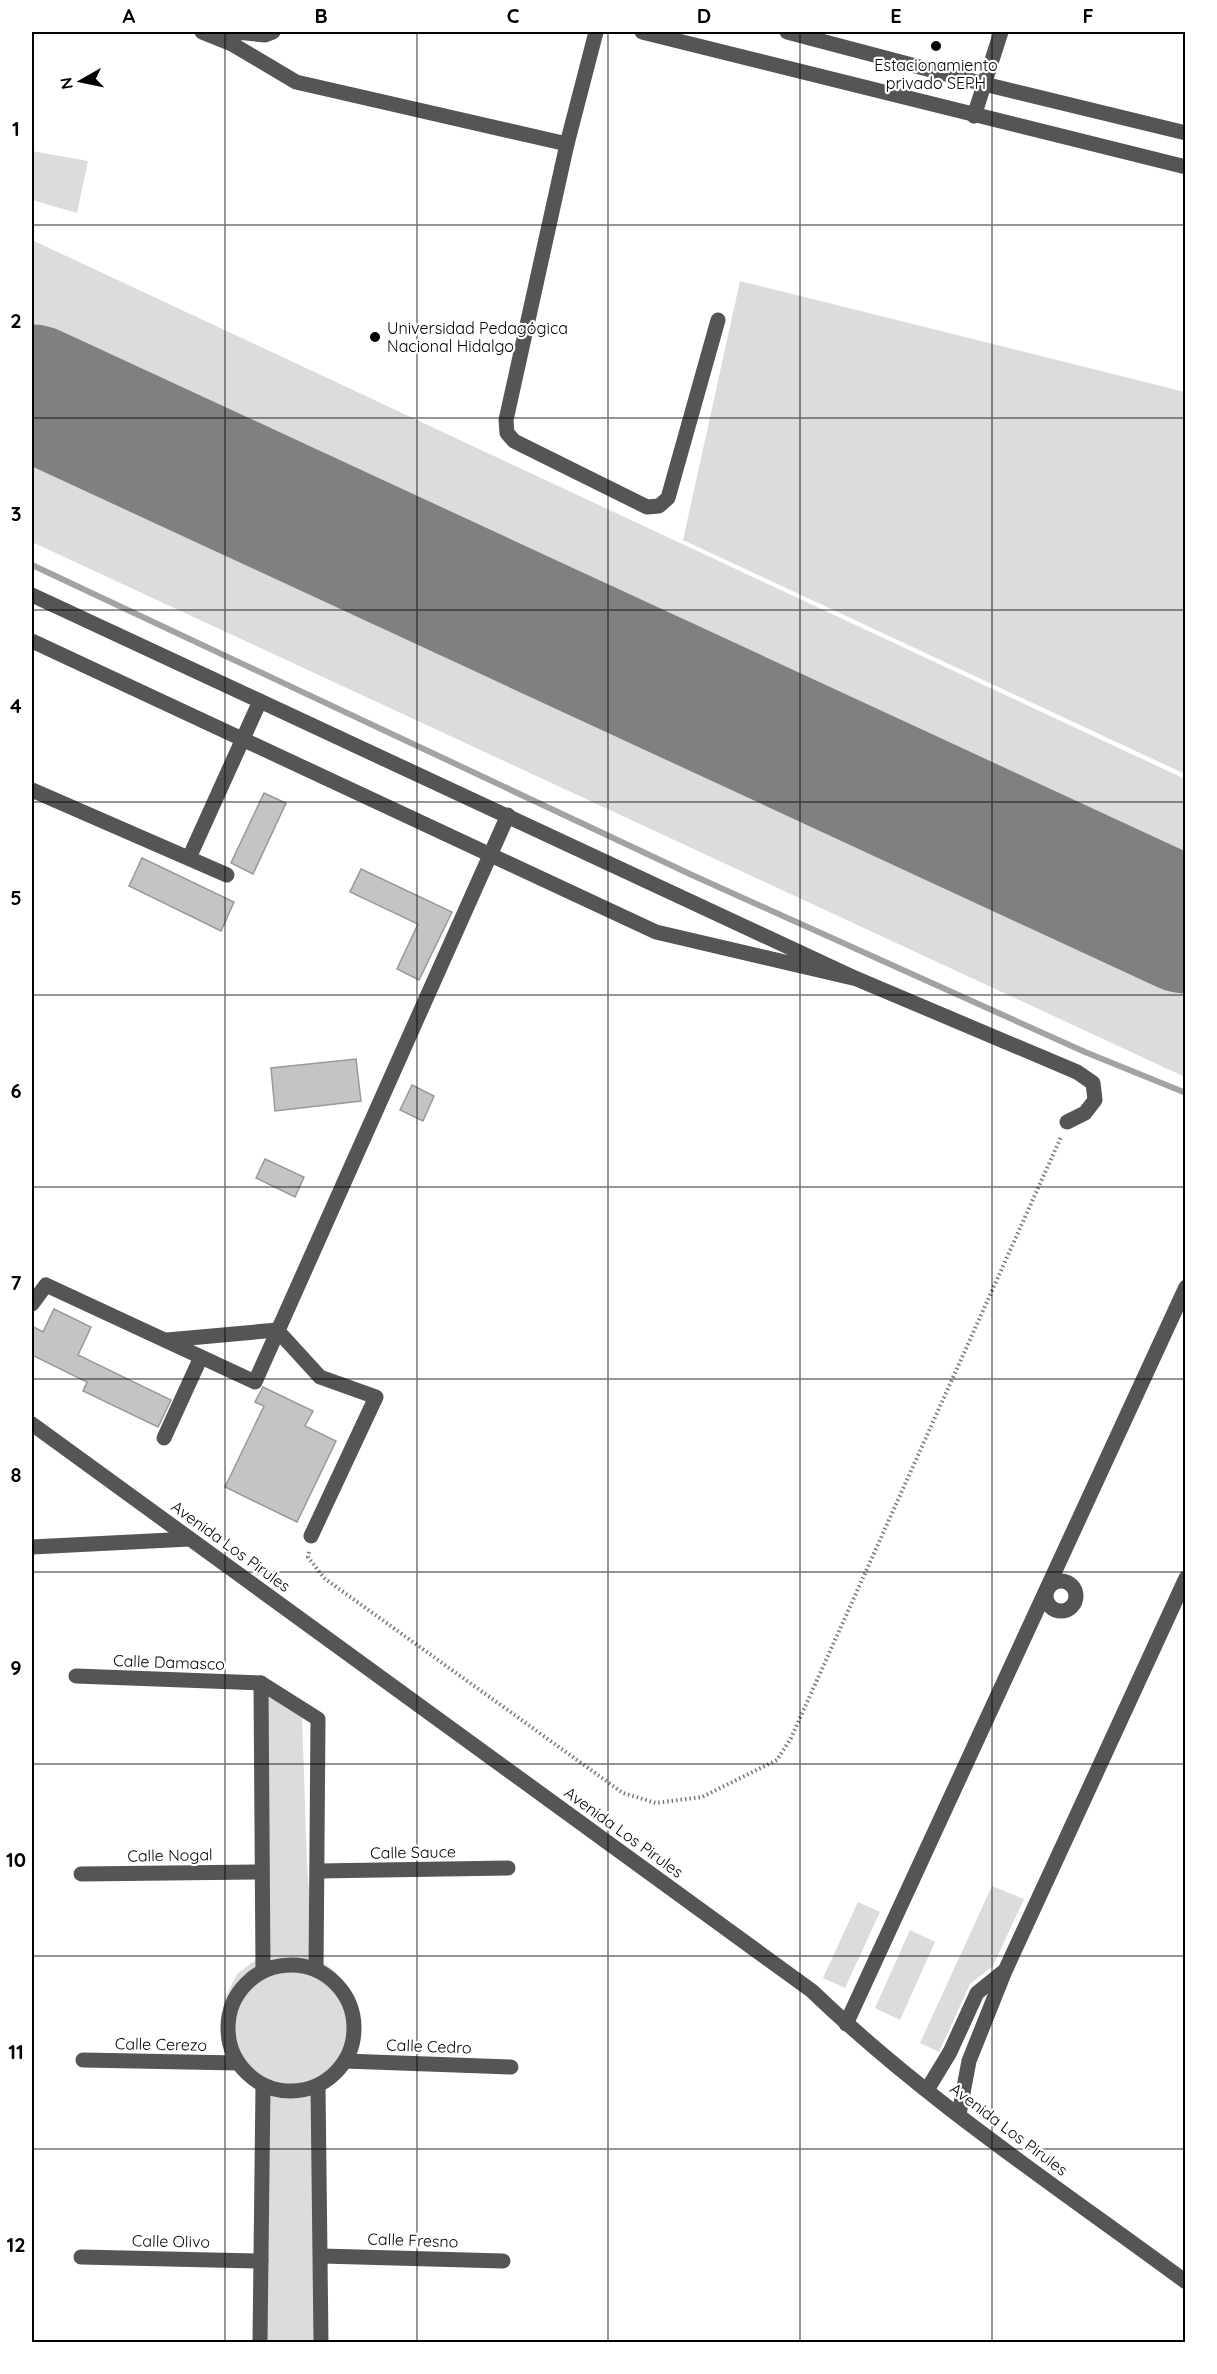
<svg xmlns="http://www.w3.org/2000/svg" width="1217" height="2374" viewBox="0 0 1217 2374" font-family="Quicksand,sans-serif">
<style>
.green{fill:#dcdcdc}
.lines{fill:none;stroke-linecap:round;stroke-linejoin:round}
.stream{stroke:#a3a3a3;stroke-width:6}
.runway{stroke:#808080;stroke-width:135}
.building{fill:#c4c4c4;stroke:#999;stroke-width:1.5}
.path{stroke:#777;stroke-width:4;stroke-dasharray:1.5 3;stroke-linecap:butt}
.minor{stroke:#555;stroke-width:15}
.grid{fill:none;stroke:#000;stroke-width:1.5;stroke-opacity:0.55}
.poi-dot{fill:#000;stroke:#fff;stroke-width:2}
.labels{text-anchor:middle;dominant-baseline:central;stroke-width:4.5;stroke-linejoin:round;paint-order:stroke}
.poi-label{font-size:16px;fill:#000;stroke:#fff}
.street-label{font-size:16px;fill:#000;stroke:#fff}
.neatline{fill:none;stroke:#000;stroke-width:2}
.grid-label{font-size:20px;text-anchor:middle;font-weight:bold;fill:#000}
</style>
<rect width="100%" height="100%" fill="#fff"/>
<g class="green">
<polygon points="32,151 88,161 77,213 32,200"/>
<polygon points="32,240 1185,779 1185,882 32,348"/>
<polygon points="740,281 1185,392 1185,774 683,540"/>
<polygon points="32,435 1185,970 1185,1077 32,542"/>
<path d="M265,1689L302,1714L307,1865L314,1957C321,1962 331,1967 337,1974C355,1995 358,2030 343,2054C337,2065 326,2072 316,2079L322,2342H261L259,2079L232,2055L222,2029L224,2000L237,1974L258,1958Z"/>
<polygon points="992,1886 1024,1899 993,1966 970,1984 939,2052 920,2043"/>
<polygon points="858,1902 880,1912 845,1988 823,1978"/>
<polygon points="910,1930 935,1942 900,2020 875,2008"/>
</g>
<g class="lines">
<polyline class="stream" points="32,565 692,875 1085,1052 1186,1093"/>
<polyline class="runway" points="32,392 1186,926"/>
</g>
<g class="building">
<polygon points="264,793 286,803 253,874 231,863"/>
<polygon points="142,858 234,902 221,931 129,886"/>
<polygon points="361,869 452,912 419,980 397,969 418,924 350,892"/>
<polygon points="356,1059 361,1101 275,1111 271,1068"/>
<polygon points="412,1085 434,1096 423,1121 400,1110"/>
<polygon points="265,1159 304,1177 295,1197 256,1178"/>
<polygon points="54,1309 91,1327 78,1355 171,1400 158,1427 83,1391 87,1382 32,1355 32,1326 43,1332"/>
<polygon points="263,1387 313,1411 305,1426 336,1441 297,1522 225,1487 264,1406 255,1402"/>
</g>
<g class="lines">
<polyline class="path" points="309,1552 308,1557 324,1578 623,1793 656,1803 702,1797 777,1760 791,1738 1061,1137"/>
<g class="minor">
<polyline points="202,32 232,44 296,82 567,144 596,32"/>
<polyline points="642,32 1186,167"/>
<polyline points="787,32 984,84 1186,133"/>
<polyline points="232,44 236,32 265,35 273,32"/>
<polyline points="974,116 1001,32"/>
<polyline points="567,144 506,420 507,433 514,441 647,507 659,506 668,498 718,320"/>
<polyline points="32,595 857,979 656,932 32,641"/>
<polyline points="32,790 227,875"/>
<polyline points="189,858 260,701"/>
<polyline points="857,979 1077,1072 1093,1083 1095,1100 1085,1113 1067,1122"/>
<polyline points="32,1304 46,1285 255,1382 508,815"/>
<polyline points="167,1340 277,1330 320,1377 376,1397 311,1536"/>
<path d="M32,1424L812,1991C925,2100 1059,2188 1186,2282"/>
<polyline points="164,1438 201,1357"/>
<polyline points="32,1547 190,1539"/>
<circle cx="1061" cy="1596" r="15"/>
<polyline points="76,1676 261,1683"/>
<polyline points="318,1871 508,1868"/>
<polyline points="81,1874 260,1872"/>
<circle cx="291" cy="2028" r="63"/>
<polyline points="263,1970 261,1683 318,1719 316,1970"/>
<polyline points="846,2024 1186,1287"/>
<polyline points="83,2060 238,2063"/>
<polyline points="345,2061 511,2067"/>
<polyline points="318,2086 321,2342"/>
<polyline points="927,2090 950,2052 977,1993 1003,1972"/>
<polyline points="959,2114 969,2061 1005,1971 1186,1578"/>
<polyline points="322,2256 503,2261"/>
<polyline points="81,2257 261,2261"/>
<polyline points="260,2342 263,2085"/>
</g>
</g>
<path class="grid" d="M225,32V2342M417,32V2342M608,32V2342M800,32V2342M992,32V2342M32,225H1186M32,418H1186M32,610H1186M32,802H1186M32,995H1186M32,1187H1186M32,1379H1186M32,1572H1186M32,1764H1186M32,1956H1186M32,2149H1186"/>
<g class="poi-dot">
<circle cx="936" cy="46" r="6"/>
<circle cx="375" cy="337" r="6"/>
</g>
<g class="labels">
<g class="poi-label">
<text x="936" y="65">Estacionamiento<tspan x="936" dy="18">privado SEPH</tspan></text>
<text x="387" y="328" text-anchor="start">Universidad Pedagógica<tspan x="387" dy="18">Nacional Hidalgo</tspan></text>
</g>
<g class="street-label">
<text transform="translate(231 1546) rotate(36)">Avenida Los Pirules</text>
<text transform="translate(169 1662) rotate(2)">Calle Damasco</text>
<text transform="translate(624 1832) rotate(36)">Avenida Los Pirules</text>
<text transform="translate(413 1852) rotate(-1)">Calle Sauce</text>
<text transform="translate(170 1855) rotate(-1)">Calle Nogal</text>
<text transform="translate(161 2044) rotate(1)">Calle Cerezo</text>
<text transform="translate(429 2046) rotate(2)">Calle Cedro</text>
<text transform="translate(1009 2129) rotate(37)">Avenida Los Pirules</text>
<text transform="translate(413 2240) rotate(2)">Calle Fresno</text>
<text transform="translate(171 2241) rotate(1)">Calle Olivo</text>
</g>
</g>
<rect width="1217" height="2374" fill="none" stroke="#ffffff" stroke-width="66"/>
<g transform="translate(81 81) rotate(261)" stroke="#ffffff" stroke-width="4.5" paint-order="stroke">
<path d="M0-4.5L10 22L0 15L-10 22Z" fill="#000000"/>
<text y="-9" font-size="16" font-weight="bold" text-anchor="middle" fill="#000000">N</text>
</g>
<rect x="33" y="33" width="1151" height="2308" class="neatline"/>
<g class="grid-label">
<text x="129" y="23">A</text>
<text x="321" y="23">B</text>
<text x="513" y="23">C</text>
<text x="704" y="23">D</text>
<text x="896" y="23">E</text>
<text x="1088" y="23">F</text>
<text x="16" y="136">1</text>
<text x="16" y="328">2</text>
<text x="16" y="521">3</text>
<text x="16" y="713">4</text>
<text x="16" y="905">5</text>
<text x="16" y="1098">6</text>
<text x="16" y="1290">7</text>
<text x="16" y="1482">8</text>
<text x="16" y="1675">9</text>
<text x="16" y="1867">10</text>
<text x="16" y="2059">11</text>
<text x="16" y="2252">12</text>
</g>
</svg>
